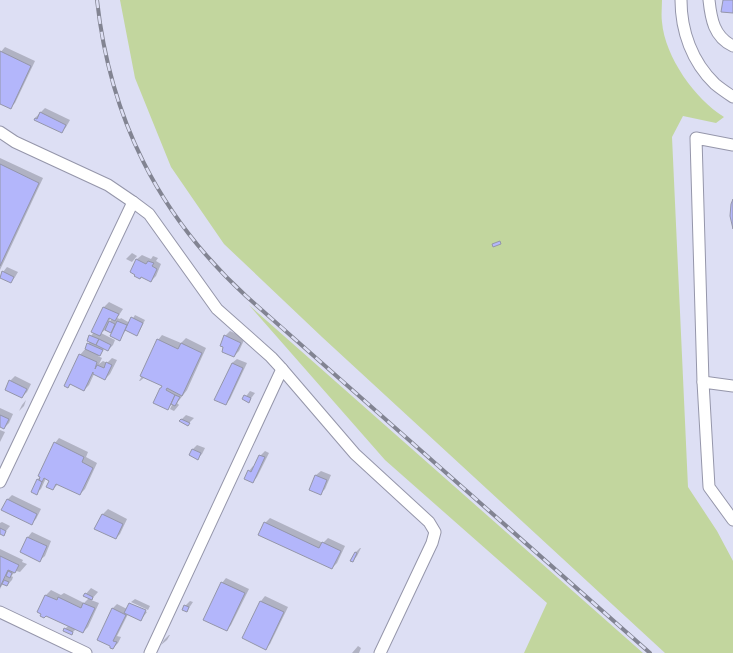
<svg xmlns="http://www.w3.org/2000/svg" width="733" height="653" viewBox="0 0 733 653" font-family="Poppins,sans-serif">
<style>
.green{fill:#c2d69e}
.shadow{fill:#0003;fill-rule:evenodd}
.building{fill:#b3b6fb;stroke:#9496a9}
.lines{fill:none;stroke-linecap:round;stroke-linejoin:round}
.minor-casing{stroke:#9596aa;stroke-width:13}
.minor{stroke:#fff;stroke-width:11}
.rail-casing{stroke:#828492;stroke-width:4}
.rail{stroke:#dddff4;stroke-width:2.5;stroke-dasharray:8;stroke-linecap:butt}
</style>
<rect width="100%" height="100%" fill="#dddff4"/>
<g class="green">
<path d="M120,0H662C662,7 661,15 662,22C665,57 695,99 724,117L716,123L683,116L672,137L688,487L717,531L733,561V653H665L322,337L224,244L171,167L135,78Z"/>
<polygon points="249,305 643,653 524,653 547,603 385,460"/>
</g>
<g class="shadow">
<polygon points="5,47 35,61 15,103 10,108 0,103 0,53"/>
<polygon points="45,108 70,120 66,127 62,132 35,118"/>
<polygon points="0,158 43,178 0,270"/>
<polygon points="132,253 137,256 132,262 126,259"/>
<polygon points="142,255 151,259 153,256 158,258 156,261 161,264 156,276 151,281 131,272 137,259"/>
<polygon points="7,267 18,272 15,277 11,282 3,272"/>
<path d="M109,302L123,309L117,318L120,319L121,318L130,323L135,315L145,320L139,332L136,335L126,330L120,339L114,328L110,332L105,330L101,333L115,340L113,345L108,350L105,348L98,356L102,358L99,364L103,361L107,363L112,358L117,360L110,374L105,379L94,374L89,385L84,390L71,384L68,387L66,386L80,355L86,348L90,341L88,340L94,332L93,331L104,307ZM111,317L113,318L108,323Z"/>
<polygon points="230,331 245,338 239,351 234,356 225,347 225,336"/>
<polygon points="162,335 181,343 186,338 206,348 187,390 177,403 179,405 174,411 170,409 173,403 167,409 161,388 163,386 145,377 140,381 139,381 142,376 158,340"/>
<polygon points="237,359 247,363 230,399 226,404 232,363"/>
<polygon points="15,376 31,384 27,392 22,397 10,381"/>
<polygon points="250,391 255,393 249,401 244,399"/>
<polygon points="26,400 24,406 19,411 22,405"/>
<polygon points="0,408 13,414 9,423 4,428 0,426"/>
<polygon points="186,415 194,418 188,424 181,420"/>
<polygon points="0,430 5,432 0,442"/>
<polygon points="59,438 88,452 86,457 97,463 85,489 80,494 58,484 53,489 51,480 46,478 41,489 36,493 37,480 41,476 55,443"/>
<polygon points="197,445 205,448 202,454 197,459 193,449"/>
<polygon points="265,451 269,453 257,477 253,482 249,471 253,466 255,467 260,456"/>
<polygon points="321,471 331,475 325,489 320,494 310,489 316,475"/>
<polygon points="12,495 41,509 36,519 31,524 7,500"/>
<polygon points="108,509 127,519 120,534 116,538 96,529 103,514"/>
<polygon points="270,518 323,543 328,538 345,546 337,563 332,568 265,523"/>
<polygon points="2,522 10,526 3,535 0,533 0,523"/>
<polygon points="32,532 51,541 45,556 40,560 21,552 28,537"/>
<polygon points="360,548 361,548 357,556 353,561 355,553"/>
<polygon points="0,549 23,560 22,562 27,564 20,572 16,571 11,576 13,577 12,580 7,585 3,583 0,589"/>
<polygon points="226,578 249,589 231,625 227,630 222,583"/>
<polygon points="91,588 98,592 91,600 99,603 88,627 83,632 76,629 72,633 65,629 69,625 39,611 46,595 51,590 61,595 64,593 84,603 89,598 85,595"/>
<polygon points="265,596 288,607 270,644 266,648 243,638 261,601"/>
<polygon points="135,599 150,606 148,610 131,602"/>
<polygon points="190,601 193,602 187,611 185,606"/>
<polygon points="131,603 131,604 147,612 141,620 128,614 117,636 121,637 118,643 113,648 112,609 117,604 127,609"/>
<polygon points="169,635 170,635 167,640 161,645 164,640"/>
<polygon points="358,646 361,648 359,653 352,653"/>
</g>
<g class="building">
<polygon points="723,0 733,0 733,13 721,12"/>
<polygon points="0,51 31,66 11,109 0,104"/>
<polygon points="40,112 66,125 62,133 34,120 35,118 37,119"/>
<polygon points="0,164 39,183 0,266"/>
<polygon points="733,199 733,229 730,216 731,204"/>
<polygon points="500,241 501,244 493,247 492,244"/>
<polygon points="136,259 146,264 148,261 154,263 152,266 157,269 151,282 141,277 140,279 134,276 135,275 130,272"/>
<polygon points="2,271 14,277 11,283 0,278"/>
<polygon points="103,307 119,314 115,321 109,318 100,336 91,332"/>
<polygon points="131,317 143,323 137,336 125,330"/>
<polygon points="109,321 115,324 111,333 105,330"/>
<polygon points="117,321 127,325 120,341 110,336"/>
<polygon points="89,335 99,339 96,345 87,341"/>
<polygon points="224,335 241,343 234,357 222,352 223,347 220,346"/>
<polygon points="99,339 111,345 108,351 96,345"/>
<polygon points="157,339 178,349 181,343 202,353 182,396 167,388 166,390 175,395 168,410 153,403 160,388 161,388 162,386 140,376"/>
<polygon points="87,343 103,350 100,356 85,349"/>
<polygon points="79,354 97,362 95,369 97,365 104,368 106,362 112,365 105,380 93,374 93,372 84,391 70,384 68,388 64,386"/>
<polygon points="232,363 243,368 226,405 214,400"/>
<polygon points="9,380 27,389 22,398 5,390"/>
<polygon points="175,395 180,397 175,406 171,404"/>
<polygon points="244,395 251,398 249,403 242,399"/>
<polygon points="0,415 9,419 4,429 0,427"/>
<polygon points="181,419 190,423 188,426 179,421"/>
<polygon points="54,442 84,457 82,462 93,468 80,495 56,484 53,490 46,487 49,481 44,478 42,482 39,480 40,477 38,476"/>
<polygon points="192,449 201,453 198,460 189,455"/>
<polygon points="259,455 265,457 253,483 244,479 248,470 251,472"/>
<polygon points="315,475 327,480 321,495 309,490"/>
<polygon points="37,479 42,482 37,495 31,492"/>
<polygon points="7,499 37,514 32,525 1,510"/>
<polygon points="102,514 123,524 116,539 94,529"/>
<polygon points="264,522 319,548 322,542 341,551 332,569 258,535"/>
<polygon points="0,528 6,531 4,536 0,534"/>
<polygon points="27,537 47,546 40,562 20,552"/>
<polygon points="355,552 357,553 353,562 350,561"/>
<polygon points="0,556 19,565 15,573 8,570 0,587"/>
<polygon points="8,571 12,573 10,578 6,576"/>
<polygon points="4,580 9,582 7,586 2,584"/>
<polygon points="221,582 245,593 227,631 203,620"/>
<polygon points="85,593 93,597 92,600 83,596"/>
<polygon points="45,595 57,600 58,597 81,608 83,603 95,608 83,633 46,616 44,618 40,616 41,614 37,612"/>
<polygon points="260,601 284,612 266,650 242,638"/>
<polygon points="129,603 146,610 141,621 124,613"/>
<polygon points="184,605 189,607 187,612 182,610"/>
<polygon points="112,608 126,615 113,641 117,642 113,649 110,648 110,646 97,640"/>
<polygon points="64,628 73,632 72,635 63,631"/>
</g>
<g class="lines">
<g class="minor-casing">
<g id="minor">
<path d="M681,0C681,31 692,62 715,84C721,89 727,93 733,97"/>
<path d="M709,0C711,19 714,37 733,46"/>
<polyline points="0,132 15,142 108,185 133,202"/>
<polyline points="703,382 696,138 733,145"/>
<polyline points="733,386 703,382 709,487 733,520"/>
<polyline points="0,482 133,202 149,214 217,309 271,357 282,369"/>
<polyline points="0,612 86,653"/>
<polyline points="150,653 282,369 355,454 429,522 435,532 432,543 380,653"/>
</g>
</g>
<use href="#minor" class="minor"/>
<g class="rail-casing">
<path id="rail" d="M97,0C110,118 158,215 246,296L650,653"/>
</g>
<use href="#rail" class="rail"/>
</g>
</svg>
